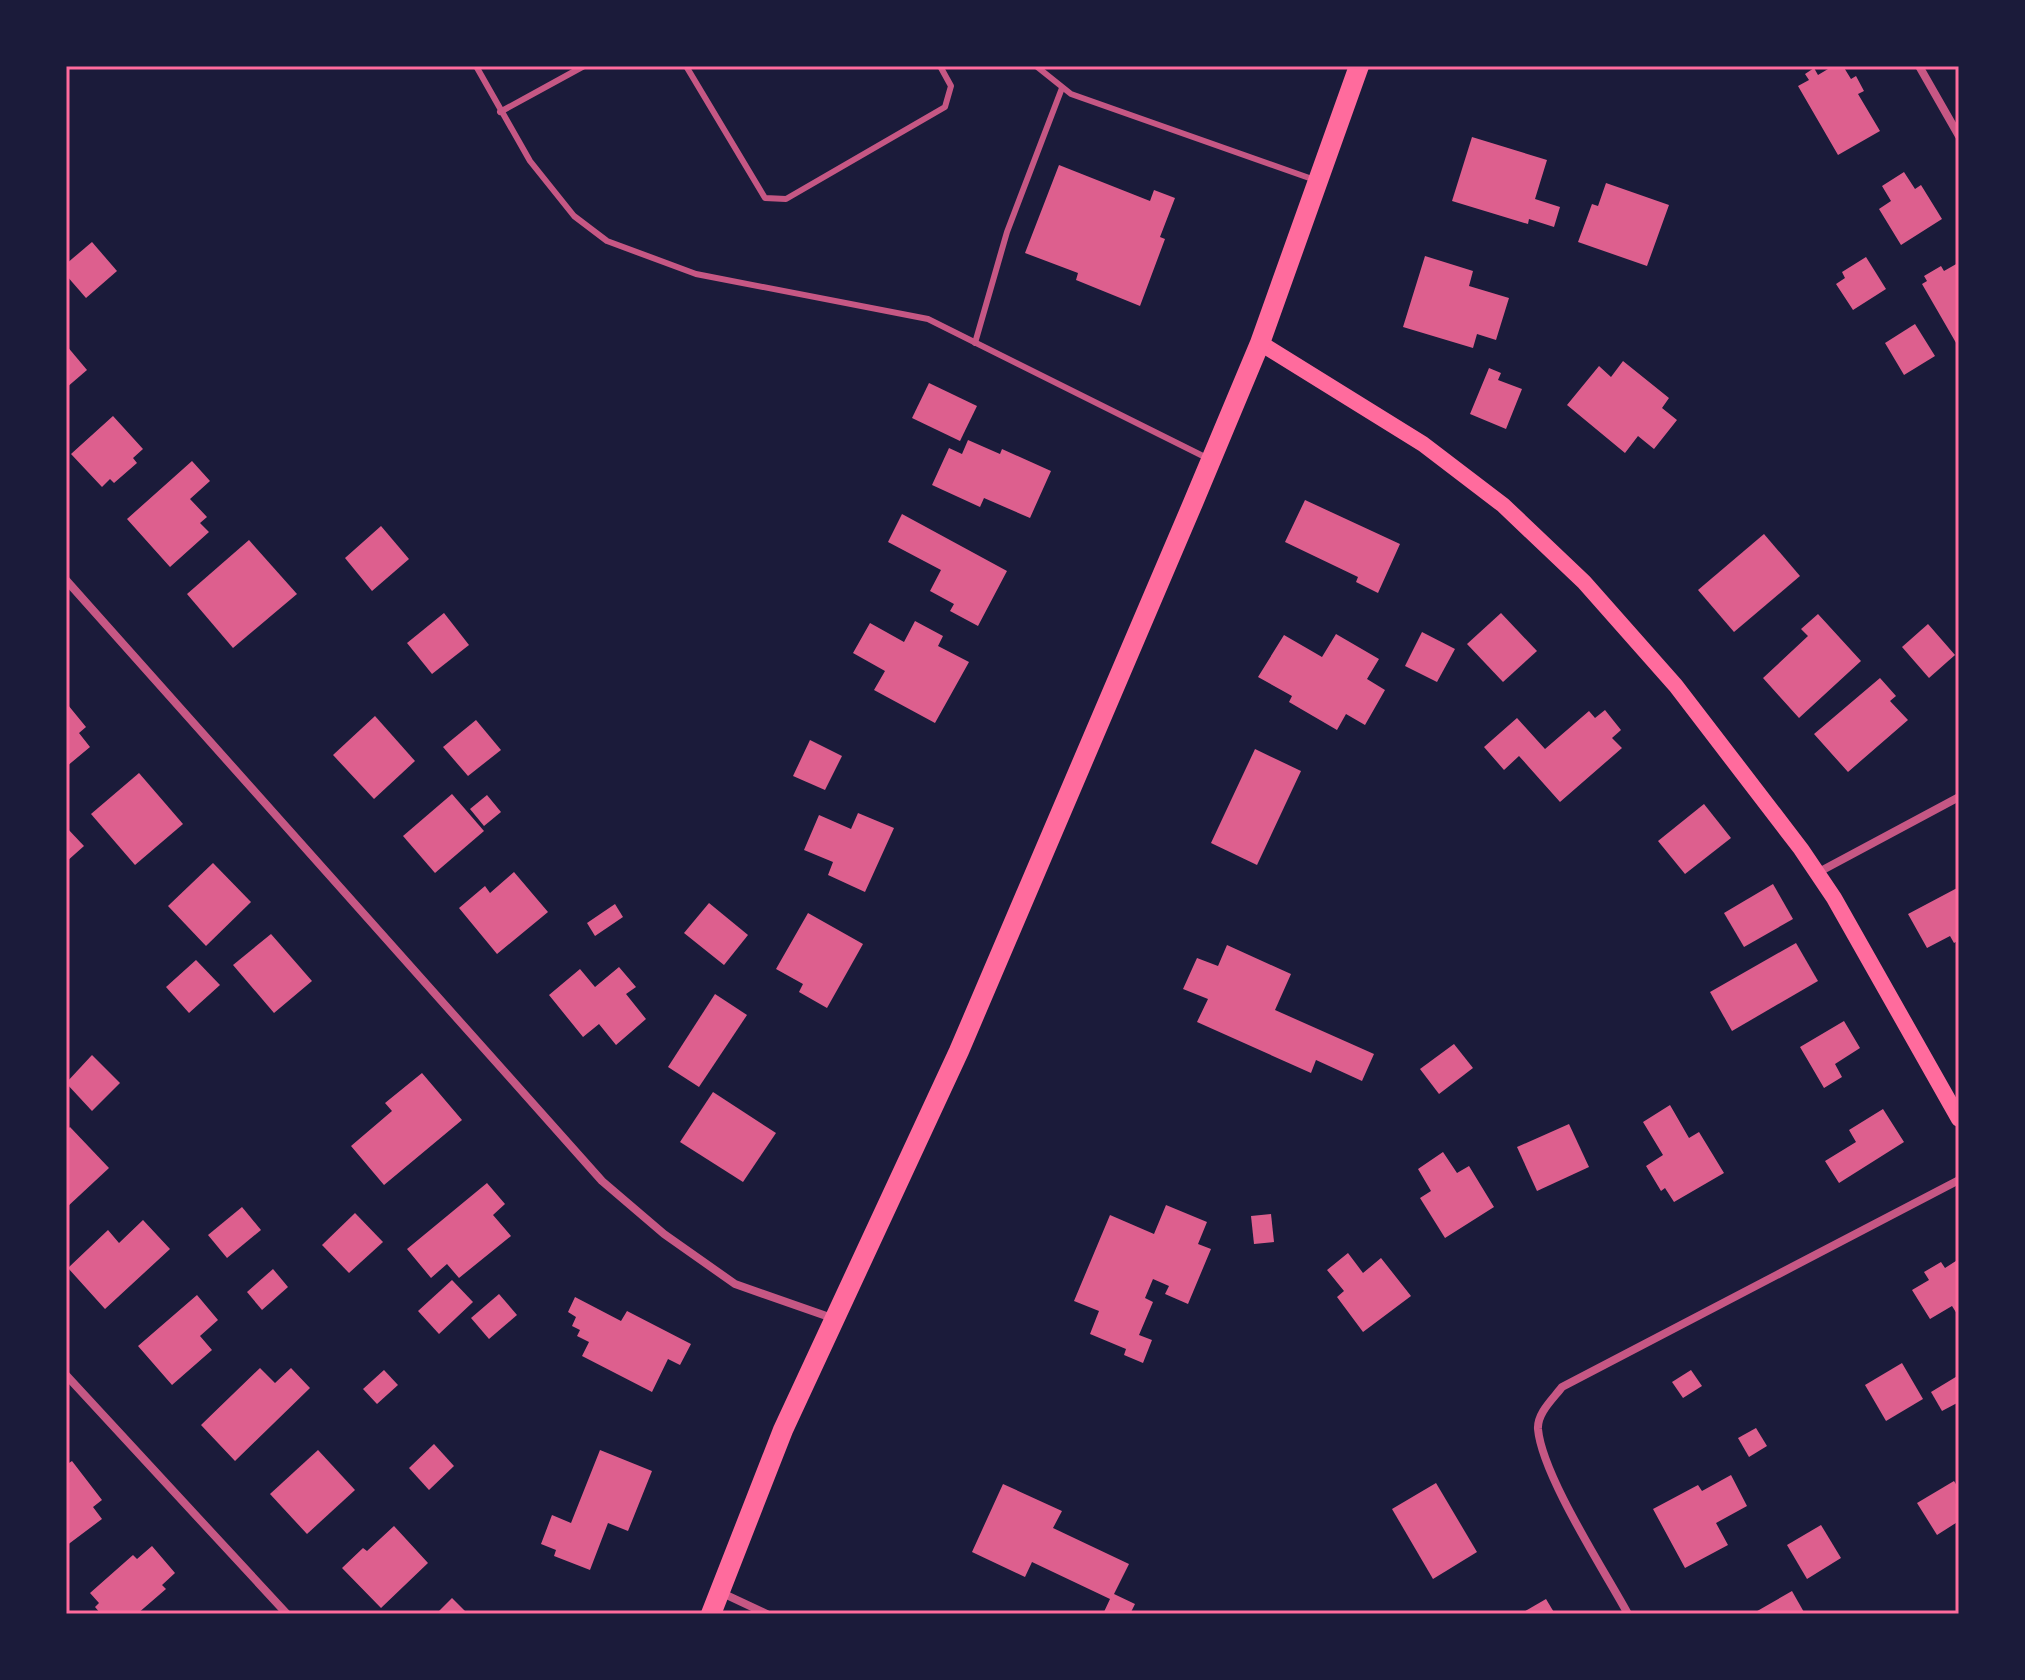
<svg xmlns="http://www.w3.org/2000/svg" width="2025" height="1680" viewBox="0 0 2025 1680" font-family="'Open Sans',sans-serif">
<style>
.building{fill:#dd5f8e}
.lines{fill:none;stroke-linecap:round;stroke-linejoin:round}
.service{stroke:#c65784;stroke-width:6}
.minor{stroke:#c65784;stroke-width:8}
.secondary{stroke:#ff6b9d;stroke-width:16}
.primary{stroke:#ff6b9d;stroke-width:20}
.neatline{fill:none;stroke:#ff6b9d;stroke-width:3}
</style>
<rect width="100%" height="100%" fill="#1b1b3a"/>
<g class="building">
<polygon points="1833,66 1843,66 1851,79 1856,76 1864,91 1858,94 1880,131 1838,155 1798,86 1809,80 1805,74 1814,68 1818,75"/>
<polygon points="1472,137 1547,160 1535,199 1560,207 1554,227 1529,219 1528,224 1452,201"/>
<polygon points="1059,165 1150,201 1154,190 1175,198 1160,237 1165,239 1140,306 1076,280 1078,273 1025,253"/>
<polygon points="1904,172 1915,189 1921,185 1942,219 1901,245 1879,209 1891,201 1882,186"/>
<polygon points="1606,183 1669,205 1647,266 1578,242 1592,204 1598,206"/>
<polygon points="92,242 117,271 86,298 66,275 66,264"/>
<polygon points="1425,256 1473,271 1469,286 1509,298 1496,340 1477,334 1473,348 1403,327"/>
<polygon points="1866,257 1886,289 1853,310 1836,284 1845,278 1842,272"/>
<polygon points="1958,263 1959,265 1959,348 1922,284 1927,281 1924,276 1941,266 1944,271"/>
<polygon points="1915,324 1935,356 1904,375 1885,343"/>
<polygon points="66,345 87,370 66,388"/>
<polygon points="1623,361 1669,398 1662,408 1677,420 1654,449 1638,436 1625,453 1567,405 1599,366 1611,377"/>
<polygon points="1489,368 1501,373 1498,380 1522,389 1506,429 1470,414"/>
<polygon points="929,383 977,406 960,441 912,418"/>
<polygon points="113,416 143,449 133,458 137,463 114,483 110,479 102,487 71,454"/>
<polygon points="968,440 1000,454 1002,449 1051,471 1030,518 984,498 980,507 932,485 949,448 962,454"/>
<polygon points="192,461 210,481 190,499 207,517 200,523 209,532 170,567 127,519"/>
<polygon points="1305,500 1400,544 1378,593 1356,582 1358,577 1285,542"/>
<polygon points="902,514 1007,571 978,626 950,611 954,604 930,591 941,570 888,542"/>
<polygon points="381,526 409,559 372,591 345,558"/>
<polygon points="1764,534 1800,576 1734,632 1698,590"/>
<polygon points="249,540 297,594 233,648 187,594"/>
<polygon points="444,613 469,645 432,674 407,643"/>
<polygon points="1501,613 1537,651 1503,682 1467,644"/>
<polygon points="1818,614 1861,661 1799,718 1763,678 1808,636 1801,629"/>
<polygon points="915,621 943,636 938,646 969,662 935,723 874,690 885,671 853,653 870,623 904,642"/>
<polygon points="1928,624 1955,655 1929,678 1902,647"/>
<polygon points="1422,632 1455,649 1437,682 1405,666"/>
<polygon points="1336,634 1379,659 1367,679 1385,690 1365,725 1346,714 1337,730 1289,702 1292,696 1258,677 1284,635 1322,657"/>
<polygon points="1880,678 1896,696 1890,701 1908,720 1848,772 1814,734"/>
<polygon points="68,705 86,727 79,733 90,747 66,767"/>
<polygon points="1605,710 1621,730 1612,738 1622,748 1560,802 1519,756 1504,770 1484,747 1517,718 1545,749 1589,711 1595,718"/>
<polygon points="375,716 415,761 374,799 333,755"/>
<polygon points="476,720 501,750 468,776 443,747"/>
<polygon points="810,740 842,756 825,790 793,776"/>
<polygon points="1255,749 1301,771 1257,865 1211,843"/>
<polygon points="139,773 183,824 135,865 91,814"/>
<polygon points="452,794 484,831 435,873 403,836"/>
<polygon points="487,795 501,812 484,826 470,809"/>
<polygon points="1704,804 1731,838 1685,874 1658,841"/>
<polygon points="858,813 894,828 865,892 828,875 833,862 804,850 819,815 851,829"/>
<polygon points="66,827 84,846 66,862"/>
<polygon points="213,863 251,902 206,946 168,906"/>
<polygon points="514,872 548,912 497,954 459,908 485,886 490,893"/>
<polygon points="1773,884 1793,919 1744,947 1724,913"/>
<polygon points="1959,887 1959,940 1954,943 1950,936 1927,948 1908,914"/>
<polygon points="709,903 748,935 724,965 684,933"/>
<polygon points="615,904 623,917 595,936 587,923"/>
<polygon points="808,913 863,944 827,1008 799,992 803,984 776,969"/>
<polygon points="271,934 312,981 274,1013 233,965"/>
<polygon points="1796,943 1818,981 1732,1031 1710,992"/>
<polygon points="1227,945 1291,974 1275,1010 1374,1054 1362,1081 1316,1060 1311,1073 1197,1022 1208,999 1183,989 1197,958 1218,966"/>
<polygon points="196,960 220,985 189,1013 166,987"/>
<polygon points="619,967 636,987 626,994 646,1019 616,1045 599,1024 583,1037 549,995 580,969 595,987"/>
<polygon points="715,994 747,1015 699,1087 668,1067"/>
<polygon points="1844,1021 1860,1048 1835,1064 1842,1077 1824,1088 1800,1047"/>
<polygon points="1454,1044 1473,1068 1439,1094 1420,1069"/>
<polygon points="92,1055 120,1083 92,1111 66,1083"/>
<polygon points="422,1073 462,1120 384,1185 351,1146 392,1111 385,1103"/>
<polygon points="713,1092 776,1133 743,1182 680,1142"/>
<polygon points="1670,1105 1689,1138 1699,1132 1724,1173 1674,1202 1665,1188 1661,1191 1646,1166 1663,1155 1643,1122"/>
<polygon points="1883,1109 1904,1142 1839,1183 1825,1161 1856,1142 1849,1130"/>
<polygon points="1569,1124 1589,1167 1537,1191 1517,1147"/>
<polygon points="70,1127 109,1168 66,1208 66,1131"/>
<polygon points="1443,1152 1457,1173 1469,1166 1494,1207 1445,1238 1420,1198 1431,1191 1418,1169"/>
<polygon points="487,1183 505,1204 493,1215 511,1236 459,1278 447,1264 431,1278 407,1249"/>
<polygon points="1166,1205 1207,1222 1198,1244 1211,1249 1188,1304 1165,1294 1169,1286 1153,1279 1145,1298 1153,1302 1139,1335 1152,1340 1143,1363 1124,1355 1126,1349 1090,1334 1099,1311 1074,1301 1110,1215 1154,1234"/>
<polygon points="242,1207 261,1230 227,1258 208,1235"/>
<polygon points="355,1213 383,1242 349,1273 322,1245"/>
<polygon points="1271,1214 1274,1242 1254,1244 1251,1216"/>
<polygon points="143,1220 170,1249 105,1309 68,1268 108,1230 119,1243"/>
<polygon points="1348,1253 1363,1273 1381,1258 1411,1296 1363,1332 1337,1297 1344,1291 1327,1270"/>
<polygon points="1959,1259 1959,1317 1952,1306 1930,1319 1912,1290 1929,1280 1924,1272 1941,1262 1945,1268"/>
<polygon points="273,1269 288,1287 262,1310 247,1292"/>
<polygon points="452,1280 473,1302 439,1334 418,1311"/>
<polygon points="499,1294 517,1315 489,1339 471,1318"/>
<polygon points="197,1295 218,1320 200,1336 212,1350 172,1385 138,1346"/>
<polygon points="575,1297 621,1321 627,1311 691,1344 680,1365 668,1359 652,1392 582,1356 589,1342 577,1336 580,1330 572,1326 576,1317 568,1312"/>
<polygon points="1902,1363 1923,1399 1886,1421 1865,1385"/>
<polygon points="260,1368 275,1383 291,1368 310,1388 235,1461 201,1425"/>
<polygon points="384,1370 398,1385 377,1404 363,1389"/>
<polygon points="1691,1370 1702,1386 1683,1398 1672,1382"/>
<polygon points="1959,1375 1959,1402 1942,1411 1931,1392"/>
<polygon points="1756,1428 1767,1446 1749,1457 1738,1438"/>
<polygon points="434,1444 454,1466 429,1490 409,1468"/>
<polygon points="318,1450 355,1490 307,1534 270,1494"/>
<polygon points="600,1450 652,1471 628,1531 608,1523 590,1570 554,1556 556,1550 541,1544 552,1515 571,1523"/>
<polygon points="72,1461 102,1500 93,1507 102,1519 66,1546 66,1465"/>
<polygon points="1731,1475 1747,1506 1716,1523 1728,1545 1685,1568 1653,1509 1698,1485 1702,1491"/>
<polygon points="1954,1481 1959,1489 1959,1521 1937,1535 1917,1503"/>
<polygon points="1436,1483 1477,1552 1433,1579 1392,1509"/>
<polygon points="1003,1484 1062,1511 1053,1528 1129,1564 1114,1594 1135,1604 1130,1614 1103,1614 1110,1599 1032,1562 1025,1577 972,1552"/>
<polygon points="1821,1525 1841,1558 1807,1579 1787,1545"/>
<polygon points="394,1526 428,1563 381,1608 342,1568 363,1548 367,1551"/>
<polygon points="152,1546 175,1573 162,1585 166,1589 137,1614 101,1614 95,1607 99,1603 90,1593 133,1555 137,1559"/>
<polygon points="1792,1591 1805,1614 1752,1614"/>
<polygon points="452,1598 468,1614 436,1614"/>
<polygon points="1546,1599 1555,1614 1520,1614"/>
</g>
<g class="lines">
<g class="service">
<polyline points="476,66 530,161 574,216 607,241 696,274 928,319 1207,458"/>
<polyline points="686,66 765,198 786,199 945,107 951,86 940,66"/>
<polyline points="1036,66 1071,94 1315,180"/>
<polyline points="500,112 584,66"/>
<polyline points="975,343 1007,232 1062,88"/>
</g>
<g class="minor">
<polyline points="1919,66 1959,136"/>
<polyline points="66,580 602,1181 664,1234 735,1284 835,1319"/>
<polyline points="1817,873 1959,797"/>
<polyline points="66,1375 287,1614"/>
<polyline points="720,1592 767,1614"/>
<path d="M1628,1614C1604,1570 1542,1475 1538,1429C1537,1413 1553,1399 1562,1387L1959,1180"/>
</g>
<polyline class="secondary" points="1260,343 1423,444 1503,505 1584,582 1676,686 1801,849 1834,898 1959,1119"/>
<polyline class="primary" points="711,1614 783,1430 959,1051 1193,503 1260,343 1359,66"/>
</g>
<rect width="2025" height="1680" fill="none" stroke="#1b1b3a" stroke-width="136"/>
<rect x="68" y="68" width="1889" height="1544" class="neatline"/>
</svg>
